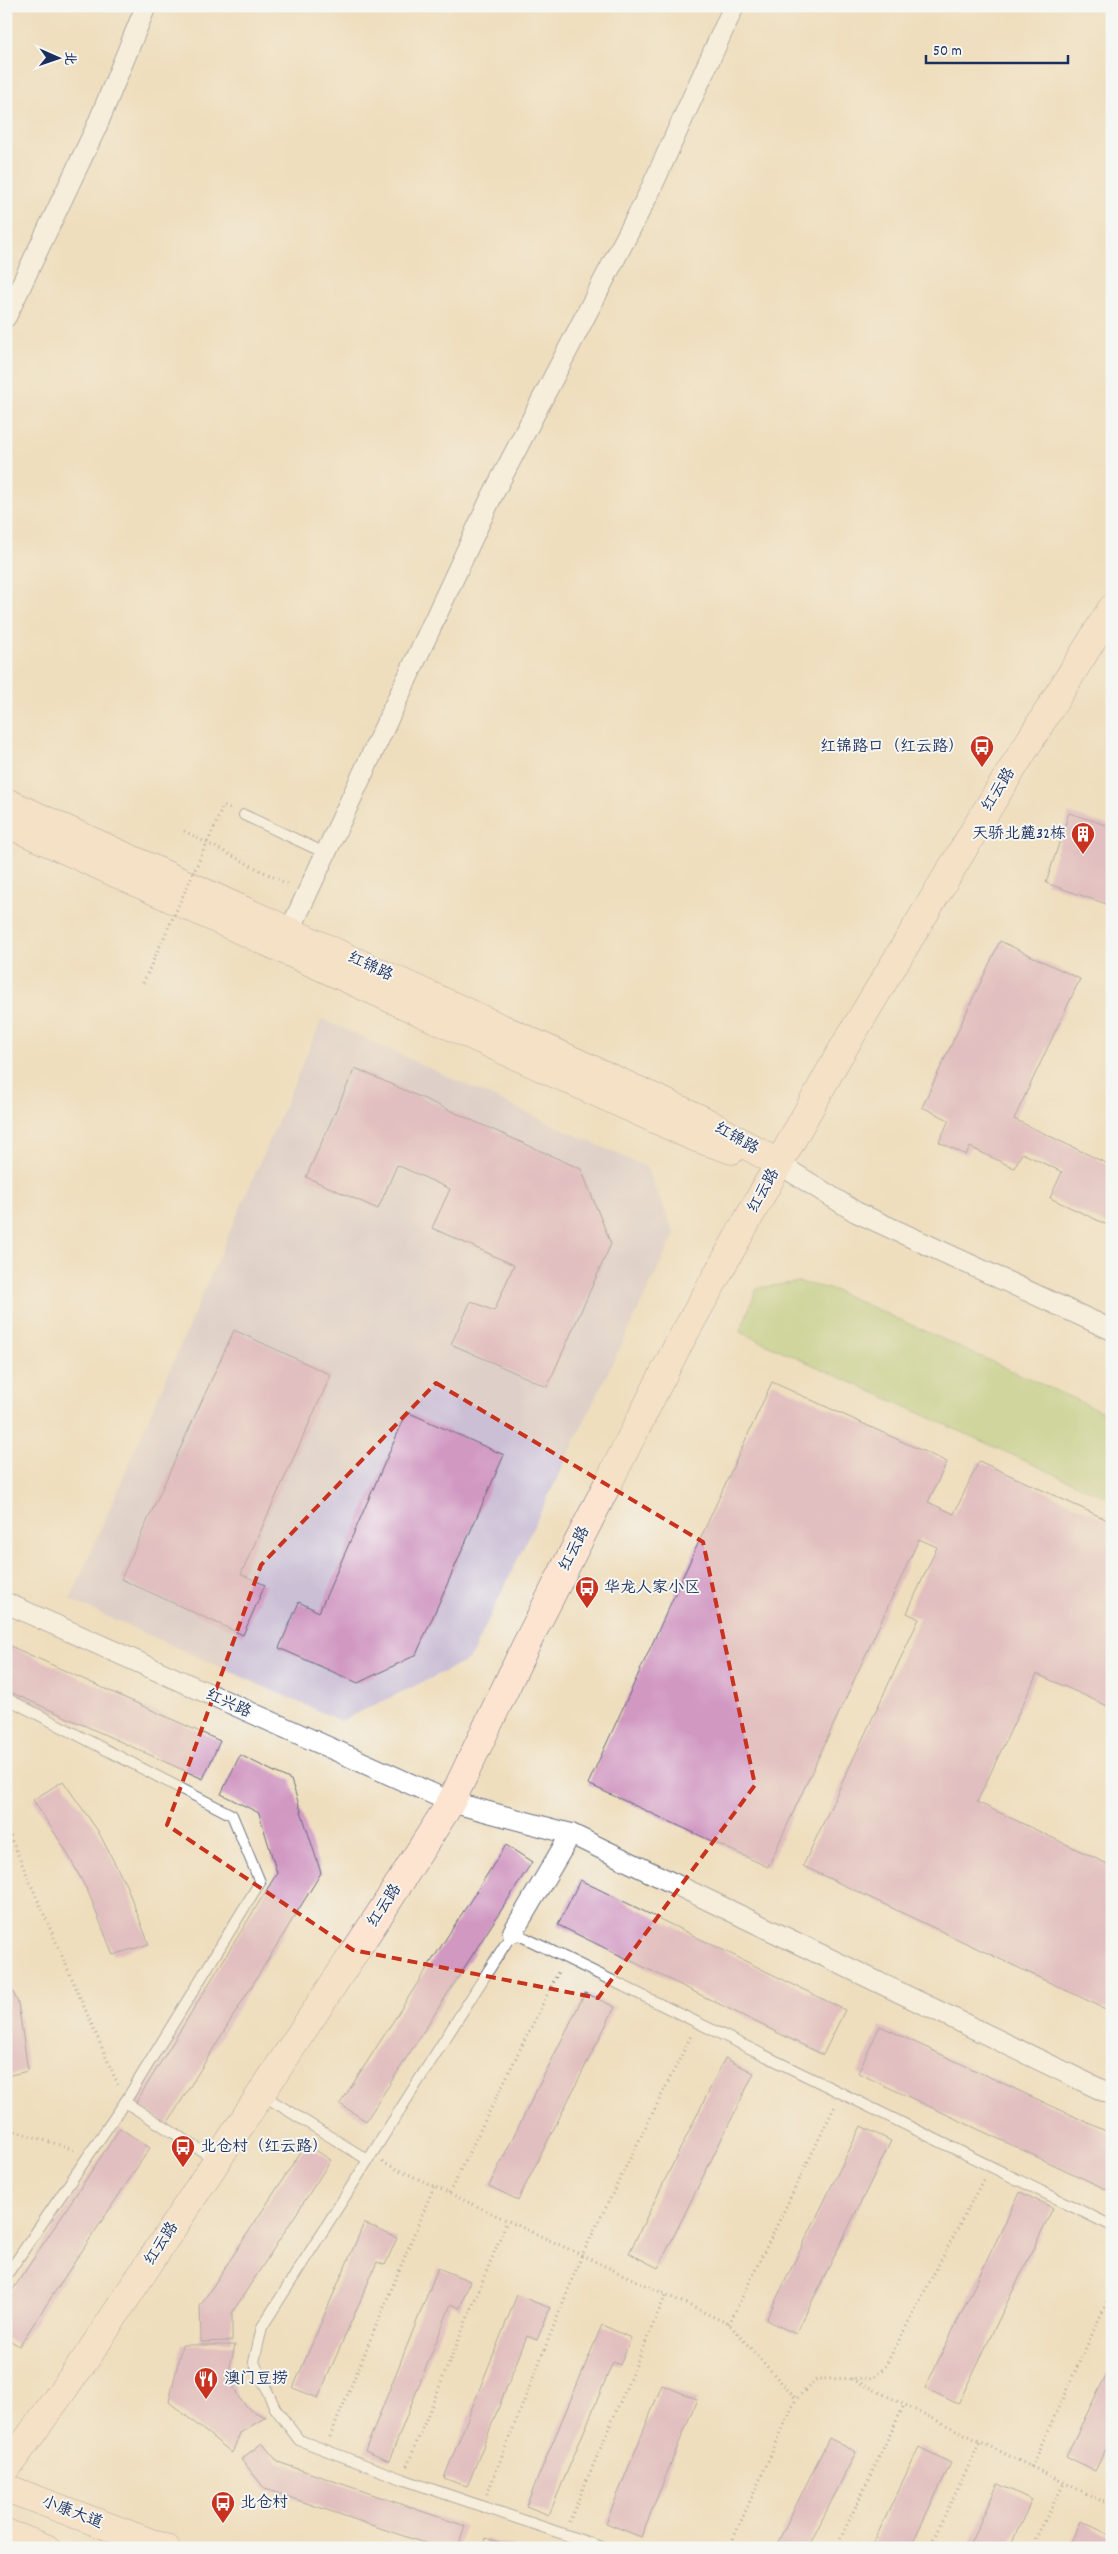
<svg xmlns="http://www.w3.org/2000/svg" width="1118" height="2554" viewBox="0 0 1118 2554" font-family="Dekko,'LXGW WenKai TC',sans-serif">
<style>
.industrial{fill:#cbbfd5}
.green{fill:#a8cb75;stroke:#627d6a}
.building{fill:#d198c2}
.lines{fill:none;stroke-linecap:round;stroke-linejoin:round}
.lane-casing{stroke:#656c7f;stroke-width:12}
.street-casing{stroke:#656c7f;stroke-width:22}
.secondary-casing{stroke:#656c7f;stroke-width:29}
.path{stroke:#656c7f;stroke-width:3;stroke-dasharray:1 4;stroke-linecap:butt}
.lane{stroke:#fff;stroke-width:10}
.street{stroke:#fff;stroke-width:20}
.secondary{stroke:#fde4d1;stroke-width:28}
.path-bridge{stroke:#656c7f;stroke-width:3;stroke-dasharray:1 4;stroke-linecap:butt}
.marked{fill:none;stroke:#c8321e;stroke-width:4;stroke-dasharray:10 6;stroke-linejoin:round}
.labels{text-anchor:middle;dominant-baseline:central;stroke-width:4;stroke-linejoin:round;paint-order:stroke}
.poi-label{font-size:16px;fill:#1b2f5e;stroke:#f6f6f2;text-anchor:start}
.street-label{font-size:16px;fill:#1b2f5e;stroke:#f6f6f2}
</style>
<rect width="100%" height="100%" fill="#f6f6f2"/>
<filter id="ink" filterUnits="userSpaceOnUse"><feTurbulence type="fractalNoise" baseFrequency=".02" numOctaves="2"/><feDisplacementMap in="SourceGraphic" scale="10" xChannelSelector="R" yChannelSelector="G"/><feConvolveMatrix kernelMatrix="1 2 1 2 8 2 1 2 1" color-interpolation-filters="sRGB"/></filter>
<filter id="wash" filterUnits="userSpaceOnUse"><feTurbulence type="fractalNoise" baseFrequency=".0096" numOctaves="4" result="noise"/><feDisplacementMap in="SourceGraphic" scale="20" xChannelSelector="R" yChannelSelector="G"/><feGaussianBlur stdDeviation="1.12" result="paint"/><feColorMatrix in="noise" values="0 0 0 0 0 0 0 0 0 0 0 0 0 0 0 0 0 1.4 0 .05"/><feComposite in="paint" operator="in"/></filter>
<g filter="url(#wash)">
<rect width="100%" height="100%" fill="#efdebd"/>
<polygon class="industrial" points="322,1019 646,1167 675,1234 469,1660 341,1721 70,1600"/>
<polygon class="green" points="799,1282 834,1290 1112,1416 1112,1500 740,1332 757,1288"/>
<g id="blocks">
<g class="building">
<polygon points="1069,813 1112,827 1112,906 1046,883"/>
<polygon points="1000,941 1080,979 1014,1119 1112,1166 1112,1227 1050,1198 1062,1172 1022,1153 1014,1168 970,1147 966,1155 939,1142 949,1120 922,1107"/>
<polygon points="355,1068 581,1169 611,1244 547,1387 451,1344 471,1301 494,1311 514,1265 432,1228 450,1189 397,1165 378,1209 306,1177"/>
<polygon points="234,1330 331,1375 241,1574 265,1585 243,1635 121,1579"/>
<polygon points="772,1382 947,1462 928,1502 954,1514 979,1461 1112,1522 1112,1708 1037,1674 977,1802 1112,1866 1112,2012 803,1866 919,1619 907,1613 937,1547 919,1539 768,1867 588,1784"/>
<polygon points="407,1412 504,1455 416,1655 358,1683 279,1648 299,1602 319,1612"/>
<polygon points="6,1644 220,1741 203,1779 6,1690"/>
<polygon points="240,1755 291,1780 321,1873 167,2124 135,2104 277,1873 259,1813 221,1794"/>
<polygon points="63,1781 98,1831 126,1885 149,1944 113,1955 89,1894 65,1849 33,1800"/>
<polygon points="506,1845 532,1862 366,2121 340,2104"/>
<polygon points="580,1880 845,2010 823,2055 558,1925"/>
<polygon points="6,1977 18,2003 28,2071 6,2076"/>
<polygon points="585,1993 615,2007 518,2200 489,2186"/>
<polygon points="880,2026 1112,2134 1112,2192 858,2073"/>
<polygon points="725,2058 754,2073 658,2268 629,2253"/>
<polygon points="861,2126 891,2141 796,2334 766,2320"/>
<polygon points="120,2128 150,2148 19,2346 6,2338 6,2300"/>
<polygon points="306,2144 331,2160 232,2313 232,2341 201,2342 200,2306"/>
<polygon points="1020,2192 1053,2208 958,2404 925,2388"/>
<polygon points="364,2223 397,2238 385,2265 377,2262 318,2398 293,2388"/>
<polygon points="438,2268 470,2281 460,2308 451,2304 389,2461 365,2451"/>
<polygon points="517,2295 550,2308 537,2340 527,2336 467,2487 444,2478"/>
<polygon points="602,2325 631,2338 620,2365 613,2362 549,2515 526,2506"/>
<polygon points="182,2345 235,2345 230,2367 231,2381 239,2398 250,2410 266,2417 240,2433 232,2453 169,2402"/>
<polygon points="1112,2363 1112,2437 1095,2471 1066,2456"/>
<polygon points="662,2385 697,2399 641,2537 606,2523"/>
<polygon points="829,2438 856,2452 808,2548 775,2548"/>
<polygon points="262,2443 278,2462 465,2526 458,2548 439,2548 265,2489 241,2459"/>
<polygon points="919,2447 951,2463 910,2548 871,2548"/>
<polygon points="998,2484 1032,2500 1009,2548 968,2548"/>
<polygon points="1081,2521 1112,2536 1107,2548 1068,2548"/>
<polygon points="486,2538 514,2547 514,2548 483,2548"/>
</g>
</g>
</g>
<g filter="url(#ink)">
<use href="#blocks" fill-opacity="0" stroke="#656c7f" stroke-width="1"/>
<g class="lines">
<g class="lane-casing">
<g id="lane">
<polyline points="244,815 325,853"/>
<polyline points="6,1698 232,1815 260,1882 125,2102 216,2160"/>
<polyline points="261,2094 368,2160"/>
<polyline points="6,2276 125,2102"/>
<polyline points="604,2548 402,2479 299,2440 275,2408 254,2362 262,2327 513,1932 1112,2226"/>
</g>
</g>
<g class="street-casing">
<g id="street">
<polyline points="6,317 96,128 146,6"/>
<polyline points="290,930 491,498 649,193 734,6"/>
<polyline points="779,1164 856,1212 1112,1330"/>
<polyline points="6,1603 451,1802 571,1834 1112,2095"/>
<polyline points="513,1932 571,1834"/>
</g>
</g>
<g class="secondary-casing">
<g id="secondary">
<polyline points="6,802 703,1120 779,1164"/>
<polyline points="6,823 694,1137 732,1150"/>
<polyline points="6,2469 87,2357 381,1912 451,1802 526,1645 677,1347 838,1057 988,808 1112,608"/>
<polyline points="6,2488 165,2548"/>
<polyline points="6,2533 46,2548"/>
</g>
</g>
<g class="path">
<polyline points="214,828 223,806 232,810"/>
<polyline points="184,831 289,885"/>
<polyline points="6,1739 12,1716"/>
<polyline points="6,1827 119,2087"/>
<polyline points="6,2128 75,2150"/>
<polyline points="382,2162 729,2324 796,2399"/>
<polyline points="449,2193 560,1969"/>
<polyline points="729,2324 835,2106"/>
<polyline points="852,2379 1112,2506"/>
<polyline points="330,2437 434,2186"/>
<polyline points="407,2466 507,2221"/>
<polyline points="1031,2467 1112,2291"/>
<polyline points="487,2494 582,2255 692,2034"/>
<polyline points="1103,2501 1112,2499"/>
<polyline points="569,2522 666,2294"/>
<polyline points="729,2548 796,2399 817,2379 873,2378 885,2367 984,2178"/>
<polyline points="836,2548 904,2405"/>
<polyline points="929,2548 980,2442"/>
<polyline points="1031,2548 1064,2483"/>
</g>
<use href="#lane" class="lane"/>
<use href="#street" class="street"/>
<use href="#secondary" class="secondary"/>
<polyline class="path-bridge" points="143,983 214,828"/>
</g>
</g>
<path d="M0 0H1118V2554H0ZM436,1383L703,1542L755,1785L598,1998L353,1950L167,1825L261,1565Z" fill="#efdebd" fill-opacity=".55" fill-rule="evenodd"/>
<path class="marked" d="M436,1383L703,1542L755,1785L598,1998L353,1950L167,1825L261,1565Z"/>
<defs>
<g id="bus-pin" transform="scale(1.25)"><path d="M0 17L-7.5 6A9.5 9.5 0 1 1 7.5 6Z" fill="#c8321e" stroke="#f6f6f2"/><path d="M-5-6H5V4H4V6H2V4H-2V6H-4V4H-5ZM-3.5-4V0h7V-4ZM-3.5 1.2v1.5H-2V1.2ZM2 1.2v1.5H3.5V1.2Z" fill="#fff"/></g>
<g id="building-pin" transform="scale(1.25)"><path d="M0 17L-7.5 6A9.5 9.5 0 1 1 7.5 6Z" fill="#c8321e" stroke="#f6f6f2"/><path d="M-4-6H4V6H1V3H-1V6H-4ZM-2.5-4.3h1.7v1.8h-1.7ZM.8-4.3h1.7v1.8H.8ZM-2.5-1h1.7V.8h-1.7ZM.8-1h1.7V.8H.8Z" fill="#fff"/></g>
<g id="restaurant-pin" transform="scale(1.25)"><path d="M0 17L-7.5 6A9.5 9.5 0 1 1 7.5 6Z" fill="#c8321e" stroke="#f6f6f2"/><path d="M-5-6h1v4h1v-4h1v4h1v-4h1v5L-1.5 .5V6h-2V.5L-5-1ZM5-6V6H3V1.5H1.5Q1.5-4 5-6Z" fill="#fff"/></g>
</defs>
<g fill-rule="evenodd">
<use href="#bus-pin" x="982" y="747"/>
<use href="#building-pin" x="1083" y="834"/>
<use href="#bus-pin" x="587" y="1588"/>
<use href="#bus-pin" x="183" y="2147"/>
<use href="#restaurant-pin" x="206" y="2379"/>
<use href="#bus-pin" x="223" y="2503"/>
</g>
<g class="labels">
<g class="poi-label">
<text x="964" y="747" text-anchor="end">红锦路口（红云路）</text>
<text x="1066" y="834" text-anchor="end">天骄北麓32栋</text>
<text x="604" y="1588">华龙人家小区</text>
<text x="200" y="2147">北仓村（红云路）</text>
<text x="224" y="2379">澳门豆捞</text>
<text x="240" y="2503">北仓村</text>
</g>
<g class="street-label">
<text transform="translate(999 790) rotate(-58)">红云路</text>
<text transform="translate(370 967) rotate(25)">红锦路</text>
<text transform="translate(736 1139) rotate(30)">红锦路</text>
<text transform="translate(764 1191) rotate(-61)">红云路</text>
<text transform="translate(575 1549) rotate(-63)">红云路</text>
<text transform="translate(228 1704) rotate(24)">红兴路</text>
<text transform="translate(385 1906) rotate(-57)">红云路</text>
<text transform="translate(162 2244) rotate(-57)">红云路</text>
<text transform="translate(72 2513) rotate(21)">小康大道</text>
</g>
</g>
<rect width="1118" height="2554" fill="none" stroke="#f6f6f2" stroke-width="25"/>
<g transform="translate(58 58) rotate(92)" stroke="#f6f6f2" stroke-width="4" paint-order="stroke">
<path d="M0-4L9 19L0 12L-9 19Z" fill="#1b2f5e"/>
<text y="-8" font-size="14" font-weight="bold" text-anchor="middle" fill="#1b2f5e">北</text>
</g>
<path d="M926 55v8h142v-8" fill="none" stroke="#1b2f5e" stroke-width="2.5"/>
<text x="933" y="55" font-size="15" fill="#1b2f5e" stroke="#f6f6f2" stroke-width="4" paint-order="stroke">50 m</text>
</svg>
